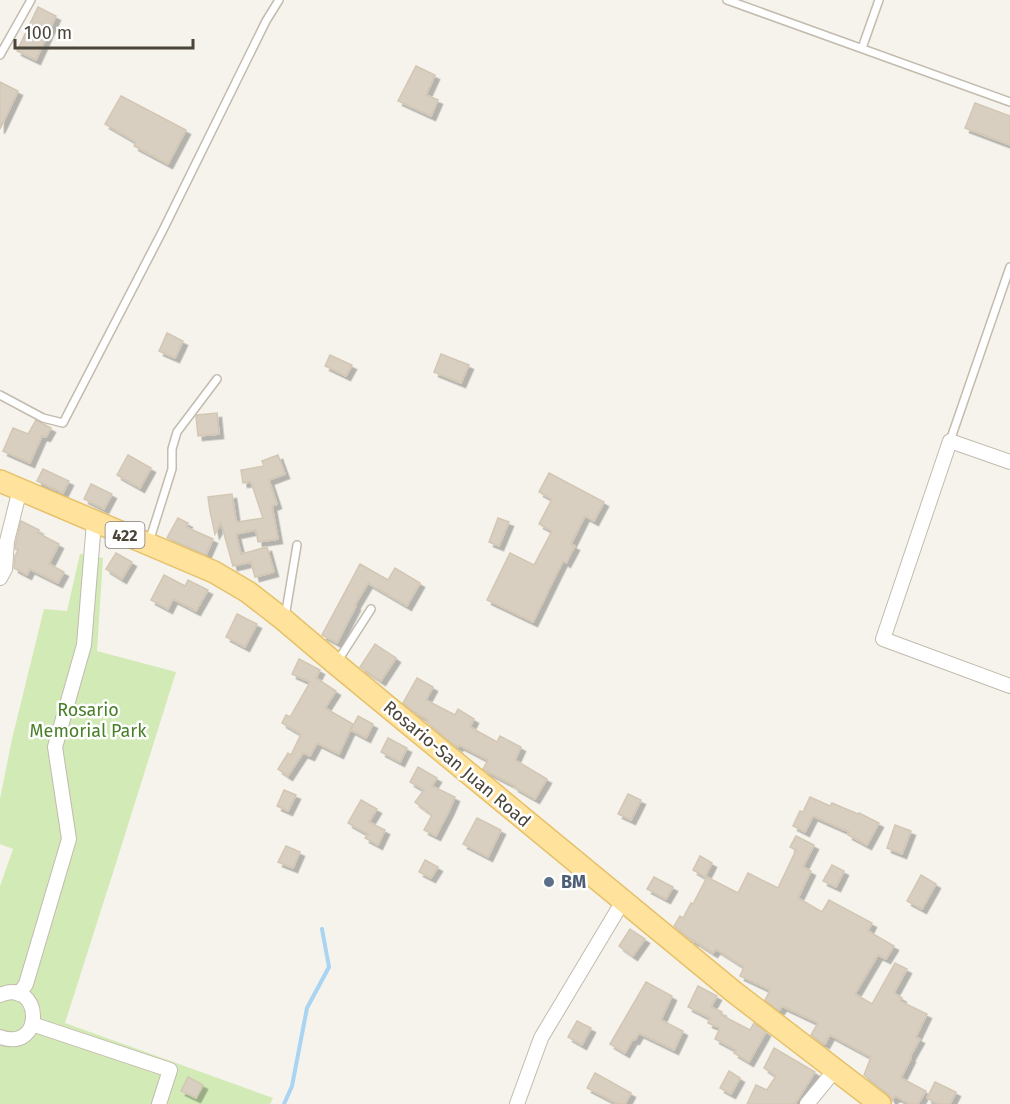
<svg xmlns="http://www.w3.org/2000/svg" width="1010" height="1104" viewBox="0 0 1010 1104" font-family="'Fira Sans',sans-serif">
<style>
.green{fill:#d2eab5}
.lines{fill:none;stroke-linecap:round;stroke-linejoin:round}
.stream{stroke:#a9d4f2;stroke-width:4}
.building{fill:#d8cfc1;stroke:#d3c7b4;stroke-width:1.5;filter:url(#shadow)}
.lane-casing{stroke:#c2bbae;stroke-width:10}
.street-casing{stroke:#c2bbae;stroke-width:16}
.primary-casing{stroke:#e6c16a;stroke-width:24}
.lane{stroke:#fff;stroke-width:7}
.street{stroke:#fff;stroke-width:14}
.primary{stroke:#ffe39c;stroke-width:21}
.service-dot{fill:#5c6f8a;stroke:#fff;stroke-width:2}
.labels{text-anchor:middle;dominant-baseline:central;stroke-width:5;stroke-linejoin:round;paint-order:stroke}
.shield{fill:#fff;stroke:#817c74;stroke-width:1.5}
.shield-label{font-size:16px;font-weight:bold;fill:#4b4439}
.park-label{font-size:18px;fill:#4a7f2a;stroke:#fff}
.street-label{font-size:18px;fill:#4b4439;stroke:#fff}
.service-label{font-size:18px;font-weight:bold;fill:#4e5e75;stroke:#fff;text-anchor:start}
</style>
<defs>
<filter id="shadow"><feDropShadow dx="4.5" dy="4.5" stdDeviation="0" flood-color="#0004"/></filter>
</defs>
<rect width="100%" height="100%" fill="#f6f3ec"/>
<polygon class="green" points="80,554 103,558 97,651 176,672 117,860 65,1023 273,1098 270,1104 0,1104 0,886 13,849 0,844 0,799 12,739 44,609 67,611"/>
<g class="lines">
<polyline class="stream" points="284,1104 292,1086 307,1008 329,967 322,929"/>
</g>
<g class="building">
<polygon points="38,7 56,16 36,60 17,51"/>
<polygon points="416,66 435,75 426,95 438,100 431,116 398,101"/>
<polygon points="0,82 18,91 0,129"/>
<polygon points="121,96 186,130 168,164 134,146 136,142 105,124"/>
<polygon points="975,103 1010,116 1010,145 965,128"/>
<polygon points="167,333 183,341 175,358 159,351"/>
<polygon points="441,354 469,365 461,383 434,372"/>
<polygon points="330,355 352,365 346,376 325,366"/>
<polygon points="217,413 219,434 198,436 196,416 197,415"/>
<polygon points="36,420 51,428 46,437 42,436 30,463 3,451 13,428 28,434"/>
<polygon points="128,455 151,468 140,488 117,475"/>
<polygon points="278,455 285,474 269,480 277,504 272,506 278,539 258,542 256,530 236,534 241,554 267,547 274,572 255,577 251,562 233,566 221,523 215,534 210,511 208,497 232,494 236,521 237,521 238,522 263,518 251,482 243,483 241,470 264,466 262,461"/>
<polygon points="43,469 69,481 63,493 37,481"/>
<polygon points="549,473 604,502 594,521 585,516 571,544 575,546 566,563 563,561 533,622 487,600 510,553 534,565 552,531 539,524 552,499 539,492"/>
<polygon points="91,484 112,494 104,509 84,499"/>
<polygon points="178,518 188,523 186,527 213,539 206,555 167,538"/>
<polygon points="498,518 509,522 499,546 489,542"/>
<polygon points="21,521 39,530 38,533 59,544 49,564 64,572 58,583 30,569 27,575 14,568 15,556 18,550 15,549 16,542"/>
<polygon points="116,553 132,562 122,579 106,569"/>
<polygon points="360,564 388,580 395,568 420,583 407,606 368,583 355,605 356,606 337,643 322,635"/>
<polygon points="164,575 185,586 188,580 208,590 196,611 173,599 168,609 151,600"/>
<polygon points="237,614 257,624 245,647 226,637"/>
<polygon points="375,644 396,658 381,681 360,667"/>
<polygon points="299,659 320,670 316,678 336,691 325,708 353,724 339,754 317,743 310,756 303,753 288,776 278,769 288,753 291,755 301,734 282,723 286,715 290,717 310,682 292,674"/>
<polygon points="417,678 433,687 426,700 455,715 458,709 474,719 470,727 497,742 500,736 521,747 515,760 547,779 535,799 514,787 515,786 486,771 483,769 488,760 459,745 458,747 453,744 427,722 428,720 414,712 403,703"/>
<polygon points="358,716 373,724 366,738 351,730"/>
<polygon points="388,738 407,748 400,762 381,752"/>
<polygon points="418,767 437,778 432,786 455,797 449,811 436,836 424,830 432,815 415,802 424,790 410,782"/>
<polygon points="284,790 296,795 288,811 277,806"/>
<polygon points="628,794 641,800 631,820 618,814"/>
<polygon points="810,797 830,806 832,803 858,814 859,813 879,823 867,845 848,835 849,832 813,816 805,832 793,826 800,811 803,812"/>
<polygon points="361,800 377,809 369,822 385,830 378,845 365,838 368,834 348,823"/>
<polygon points="477,818 501,830 488,857 463,844"/>
<polygon points="895,825 911,831 902,854 887,848"/>
<polygon points="796,836 814,845 803,867 811,871 798,898 822,912 829,900 872,923 868,931 894,946 886,959 878,955 855,994 872,1004 895,963 907,969 894,993 902,998 900,1001 927,1014 916,1037 920,1039 910,1057 911,1058 901,1078 926,1091 918,1104 910,1104 895,1096 892,1101 888,1094 864,1075 871,1057 830,1035 825,1044 819,1041 811,1035 818,1023 782,1006 780,1010 776,1009 765,1000 770,990 740,976 744,967 716,949 713,953 693,940 693,941 674,926 680,916 683,918 691,903 693,904 707,877 738,893 748,873 778,888 796,850 790,847"/>
<polygon points="286,846 300,852 293,868 278,862"/>
<polygon points="700,856 712,863 705,877 693,870"/>
<polygon points="425,860 438,867 431,878 419,872"/>
<polygon points="832,865 844,871 836,887 823,881"/>
<polygon points="921,875 936,884 922,909 907,901"/>
<polygon points="654,877 673,887 666,899 647,889"/>
<polygon points="630,929 645,939 633,956 619,946"/>
<polygon points="646,982 672,996 661,1020 683,1031 674,1050 639,1033 635,1040 633,1039 625,1053 610,1044"/>
<polygon points="698,986 717,996 711,1007 722,1012 721,1015 750,1030 754,1023 766,1032 749,1062 734,1053 736,1050 715,1039 720,1028 708,1023 710,1018 688,1007"/>
<polygon points="577,1021 591,1028 582,1045 568,1037"/>
<polygon points="774,1048 815,1072 795,1104 747,1104 756,1085 767,1090 776,1076 764,1068"/>
<polygon points="729,1071 740,1078 731,1094 720,1088"/>
<polygon points="595,1073 631,1093 625,1104 618,1104 587,1088"/>
<polygon points="188,1077 203,1085 196,1098 181,1091"/>
<polygon points="935,1082 956,1092 950,1104 938,1104 927,1098"/>
</g>
<g class="lines">
<g class="lane-casing">
<g id="lane">
<polyline points="727,0 1010,102"/>
<polyline points="862,48 879,0"/>
<polyline points="0,55 31,0"/>
<polyline points="0,395 43,418 63,423 163,230 266,21 279,0"/>
<polyline points="950,441 1010,267"/>
<polyline points="149,542 172,469 172,449 177,432 217,379"/>
<polyline points="285,617 297,545"/>
<polyline points="337,662 371,609"/>
</g>
</g>
<g class="street-casing">
<g id="street">
<polyline points="1010,462 950,441 883,639 1010,686"/>
<polyline points="0,578 5,569 7,541 20,489"/>
<polyline points="19,994 26,984 69,839 55,747 84,645 94,522"/>
<path d="M0,995C42,977 46,1053 0,1037"/>
<polyline points="32,1024 170,1070 159,1104"/>
<polyline points="517,1104 541,1038 623,901"/>
<polyline points="807,1104 835,1070"/>
</g>
</g>
<g class="primary-casing">
<polyline id="primary" points="0,481 214,572 248,592 284,620 336,664 734,992 880,1104"/>
</g>
<use href="#lane" class="lane"/>
<use href="#street" class="street"/>
<use href="#primary" class="primary"/>
</g>
<circle class="service-dot" cx="549" cy="882" r="6"/>
<g class="labels">
<rect class="shield" x="105.5" y="522" width="39" height="26" rx="4.5"/>
<g class="shield-label">
<text x="125" y="535">422</text>
</g>
<g class="park-label">
<text x="88" y="710">Rosario<tspan x="88" dy="21">Memorial Park</tspan></text>
</g>
<g class="street-label">
<text transform="translate(457 764) rotate(40)">Rosario-San Juan Road</text>
</g>
<g class="service-label">
<text x="561" y="882">BM</text>
</g>
</g>
<path d="M15 39v9h178v-9" fill="none" stroke="#4b4439" stroke-width="3"/>
<text x="24" y="39" font-size="18" fill="#4b4439" stroke="#ffffff" stroke-width="4.5" paint-order="stroke">100 m</text>
</svg>
